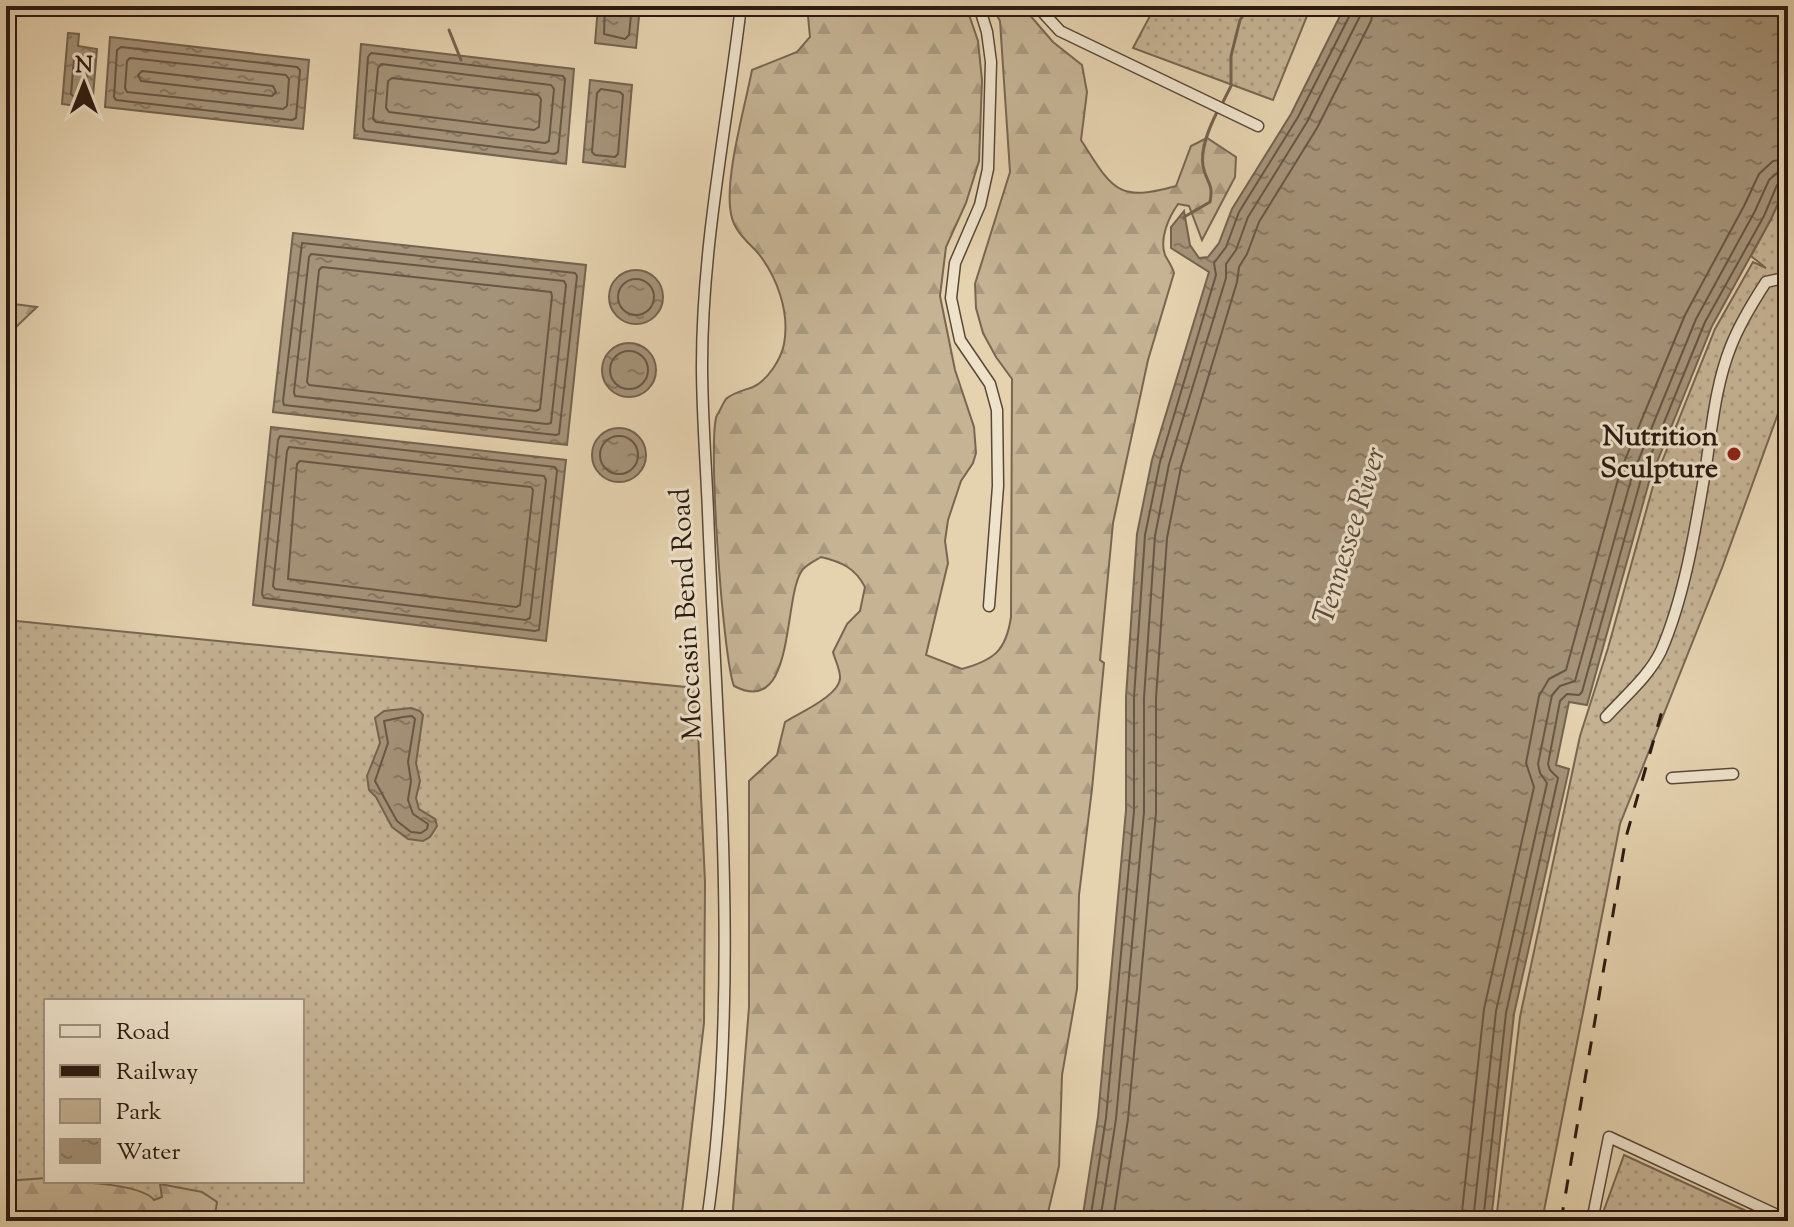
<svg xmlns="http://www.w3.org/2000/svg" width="1794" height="1227" viewBox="0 0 1794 1227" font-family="'Sorts Mill Goudy',serif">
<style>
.green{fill:url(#green-dots);stroke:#786652;stroke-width:2;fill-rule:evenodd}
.forest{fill:url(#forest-firs);stroke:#786652;stroke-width:2}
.water{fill:url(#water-ripples);stroke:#74634f;stroke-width:2}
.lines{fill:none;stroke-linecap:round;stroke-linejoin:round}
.shore{stroke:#685645;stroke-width:2}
.stream{stroke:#74634f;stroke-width:3}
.street-casing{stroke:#594838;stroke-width:13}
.street{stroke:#eee2cb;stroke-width:10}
.rail{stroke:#2a1a11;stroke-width:3;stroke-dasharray:14 14;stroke-linecap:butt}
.poi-dot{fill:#8f2418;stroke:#eee2cb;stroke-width:3}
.labels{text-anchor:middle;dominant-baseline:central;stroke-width:6;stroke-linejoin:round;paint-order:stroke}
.poi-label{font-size:28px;font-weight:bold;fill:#2a1a11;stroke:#eee2cb;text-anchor:end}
.street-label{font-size:28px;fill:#2a1a11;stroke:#eee2cb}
.water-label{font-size:30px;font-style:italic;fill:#5b4a3b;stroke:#eee2cb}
</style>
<defs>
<pattern id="green-dots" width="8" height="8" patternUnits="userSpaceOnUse" patternTransform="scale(2)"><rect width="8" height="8" fill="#c5b394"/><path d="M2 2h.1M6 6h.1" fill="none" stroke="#a9997f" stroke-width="1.8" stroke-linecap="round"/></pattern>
<pattern id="forest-firs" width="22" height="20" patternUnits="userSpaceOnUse" patternTransform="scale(2)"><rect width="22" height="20" fill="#c5b394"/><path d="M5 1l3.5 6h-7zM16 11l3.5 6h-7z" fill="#a9997f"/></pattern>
<pattern id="water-ripples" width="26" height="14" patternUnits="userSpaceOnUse" patternTransform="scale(2)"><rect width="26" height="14" fill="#a59379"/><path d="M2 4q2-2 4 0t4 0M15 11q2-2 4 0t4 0" fill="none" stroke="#877762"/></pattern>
</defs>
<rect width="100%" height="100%" fill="#e5d2af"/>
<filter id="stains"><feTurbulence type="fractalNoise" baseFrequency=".0025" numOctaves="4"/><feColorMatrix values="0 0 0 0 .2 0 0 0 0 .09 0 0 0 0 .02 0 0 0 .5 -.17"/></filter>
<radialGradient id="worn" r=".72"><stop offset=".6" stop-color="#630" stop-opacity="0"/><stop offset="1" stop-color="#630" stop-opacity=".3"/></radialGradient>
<g class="green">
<polygon points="1147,6 1311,6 1273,100 1133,48 1150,16"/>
<polygon points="1788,181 1788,272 1778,274 1788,280 1788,386 1722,568 1620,824 1542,1221 1496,1221 1520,1017 1580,736 1608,648 1655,479 1715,329 1753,262 1766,268 1751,256 1771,219"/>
<path d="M6,620L696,688L705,882L704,1023L681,1221H6ZM46,1001H302V1181H46Z"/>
<polygon points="1624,1155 1768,1221 1600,1221"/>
</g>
<g class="forest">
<path d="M807,6H966L978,41L982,80L979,161L966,203L946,247L940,296L955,370L974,427L976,453L973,463L961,481L948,520L945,541L948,563L926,655L962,669C994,660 1006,651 1011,617L1012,379L996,357L983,333L976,308L975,284L1010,172L1000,21L992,6H1022L1053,42L1082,65L1087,92L1081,140C1112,188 1116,203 1176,186L1191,146L1207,138L1236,157L1235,177L1202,240L1189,206L1178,204C1169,217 1159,238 1165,255C1168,261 1172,266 1174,273L1148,360L1113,523L1100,660L1104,663L1092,789L1079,895L1077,989L1062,1075L1059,1166L1046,1221H732L749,1007V781L777,755L785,722C799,713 841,695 840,677C840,669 835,660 833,652L847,624L860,611L865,587C855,568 842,562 821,557C815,561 805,565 801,572C783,602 795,718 734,686C723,660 707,436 717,415C720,411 723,403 726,399C732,393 745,390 753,387C768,380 781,359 784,344C790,312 777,277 758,253C747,241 734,231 731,214C724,179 745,107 752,70L797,52L810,37Z"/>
<polygon points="6,303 37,307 16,327 6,405"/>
<path d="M46,1178V1181C69,1181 141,1183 154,1200L162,1197L160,1184L202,1192L217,1202L214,1221H6V1181Z"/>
</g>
<g class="water">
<polygon points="598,6 640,6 636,48 595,43"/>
<polygon points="1345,6 1788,6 1788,181 1771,219 1712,326 1649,482 1587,705 1569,702 1556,765 1569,769 1514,1014 1491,1221 1082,1221 1098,1117 1126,810 1126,697 1137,534 1152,460 1209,272 1171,248 1171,227 1184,211 1190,245 1199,258 1208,257 1219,243 1232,209 1291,114"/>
<polygon points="68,33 79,34 78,46 97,49 92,108 62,104"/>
<polygon points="110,37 309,60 303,129 105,107"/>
<polygon points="361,44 574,69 566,164 354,138"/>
<polygon points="590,80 632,85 625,167 583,162"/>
<polygon points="293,233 586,265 567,445 273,412"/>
<circle cx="636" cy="297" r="27"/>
<circle cx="629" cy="370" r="27"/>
<polygon points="271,427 566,460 546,641 253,605"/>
<circle cx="619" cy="455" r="27"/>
<polygon points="411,708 420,711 423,715 416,763 420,781 416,798 419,809 435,819 437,826 430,837 423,841 408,839 392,827 376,797 369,790 367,776 380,743 375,718 384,711"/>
</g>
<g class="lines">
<g class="shore">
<polyline points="605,6 604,34 625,39 629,35 632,6"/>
<polygon points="121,47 297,67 300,70 296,118 292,120 116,100 114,97 117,50"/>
<polygon points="371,53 563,76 565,80 558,152 554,154 365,131 363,127 368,57"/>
<polygon points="78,55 85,56 88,59 85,95 81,98 74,97 71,94 74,58"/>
<polygon points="130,58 286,75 289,79 287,106 283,109 127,92 125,88 127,61"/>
<polygon points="381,64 551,85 554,89 549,141 545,143 376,122 373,119 378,68"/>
<polygon points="142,71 273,86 276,92 272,96 141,81 138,75"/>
<polygon points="392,78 538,95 541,99 539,127 534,130 389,112 386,108 388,81"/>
<polygon points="601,89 620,92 623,95 618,154 615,157 595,155 592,152 597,93"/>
<polygon points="302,243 575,273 577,276 559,434 556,435 284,405 283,401"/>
<polygon points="311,254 564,281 566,285 551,423 547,424 295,396 294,392 309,257"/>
<polygon points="322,267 551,292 552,296 540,409 536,411 309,385 307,382 319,270"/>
<circle cx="636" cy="297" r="18"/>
<circle cx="629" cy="370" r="19"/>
<polygon points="280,436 555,467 557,471 539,630 535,631 264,598 262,594 278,440"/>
<circle cx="619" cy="455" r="19"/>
<polygon points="289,447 544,476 546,480 530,618 526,620 275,589 273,586 287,451"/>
<polygon points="300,461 531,487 533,490 520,605 516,607 288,579 297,464"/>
<polygon points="403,717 412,716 415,719 408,762 411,781 408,800 413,814 428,824 427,829 421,833 411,832 397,821 375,781 388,743 384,721"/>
<polyline points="1090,1221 1106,1118 1134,811 1134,697 1145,535 1160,462 1216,275 1214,263 1226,247 1239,212 1298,117 1351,13 1352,6"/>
<polyline points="1100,1221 1116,1119 1144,812 1144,698 1155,536 1169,464 1226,278 1226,264 1236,250 1248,217 1307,122 1360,16 1362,6"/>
<polyline points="1113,1221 1128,1119 1156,813 1156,698 1167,538 1181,467 1237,282 1239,267 1247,254 1259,222 1317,128 1371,21 1374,6"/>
<polyline points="1461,1221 1484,1009 1534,787 1526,763 1539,696 1549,679 1566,670 1620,472 1685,315 1744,206 1759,174 1773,161 1788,159"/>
<polyline points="1473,1221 1496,1011 1547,783 1540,773 1538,764 1552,695 1560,686 1575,681 1632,476 1696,319 1755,211 1769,180 1778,172 1788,171"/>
<polyline points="1483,1221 1506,1013 1558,778 1550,770 1548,764 1560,701 1567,694 1579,695 1582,692 1641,479 1705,322 1764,216 1777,185 1788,181"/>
</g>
<g class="stream">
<polyline points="449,30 461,60"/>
<polyline points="1222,104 1231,86 1231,56 1240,20 1250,6"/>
<path d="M1184,217L1210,202C1214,182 1206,183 1203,166C1200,148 1210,126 1218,110"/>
</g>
<g class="street-casing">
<g id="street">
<polyline points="979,6 987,32 991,62 988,169 980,205 955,263 951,298 960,340 990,384 997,410 998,486 989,606"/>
<polyline points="1037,6 1060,31 1258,126"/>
<path d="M1606,717C1625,696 1649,676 1661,651C1685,596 1696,525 1706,466C1712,426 1716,383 1731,346C1740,323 1753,302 1766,282L1788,277"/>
<polyline points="1672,778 1733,774"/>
<path d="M707,1221C741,986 717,748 708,512C706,463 702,414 702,365C702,245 727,125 741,6"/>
<polyline points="1592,1221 1609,1137 1788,1220"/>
</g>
</g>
<use href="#street" class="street"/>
<polyline class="rail" points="1561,1221 1626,837 1664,704"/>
</g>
<circle class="poi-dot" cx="1734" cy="454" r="8"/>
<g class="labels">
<g class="poi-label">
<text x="1718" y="438">Nutrition<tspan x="1718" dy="32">Sculpture</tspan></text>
</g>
<g class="street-label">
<text transform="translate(688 614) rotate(-93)">Moccasin Bend Road</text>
</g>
<g class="water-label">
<text transform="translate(1351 536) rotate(-73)">Tennessee River</text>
</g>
</g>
<rect width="1794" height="1227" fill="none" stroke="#e5d2af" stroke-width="32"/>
<rect x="8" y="8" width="1778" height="1211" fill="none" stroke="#2a1a11" stroke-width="4"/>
<rect x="16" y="16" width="1762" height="1195" fill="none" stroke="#2a1a11" stroke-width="2"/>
<rect x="44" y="999" width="260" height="184" fill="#eee2cb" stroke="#a09281" stroke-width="2"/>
<rect x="60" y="1025" width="40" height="12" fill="#eee2cb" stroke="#a09281" stroke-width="2"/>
<text x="116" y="1039" font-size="24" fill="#2a1a11">Road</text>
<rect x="60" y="1065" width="40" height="12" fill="#2a1a11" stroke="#a09281" stroke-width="2"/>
<text x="116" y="1079" font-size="24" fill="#2a1a11">Railway</text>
<rect x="60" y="1099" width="40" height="24" fill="#c5b394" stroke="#a09281" stroke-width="2"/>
<text x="116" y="1119" font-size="24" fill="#2a1a11">Park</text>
<rect x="60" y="1139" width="40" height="24" fill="url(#water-ripples)" stroke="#a09281" stroke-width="2"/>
<text x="116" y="1159" font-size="24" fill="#2a1a11">Water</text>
<g transform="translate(84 84)" stroke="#eee2cb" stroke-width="6" paint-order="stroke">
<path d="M0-6L14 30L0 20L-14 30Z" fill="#2a1a11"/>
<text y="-12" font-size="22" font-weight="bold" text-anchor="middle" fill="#2a1a11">N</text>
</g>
<rect width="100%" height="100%" filter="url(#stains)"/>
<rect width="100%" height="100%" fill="url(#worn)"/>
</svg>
